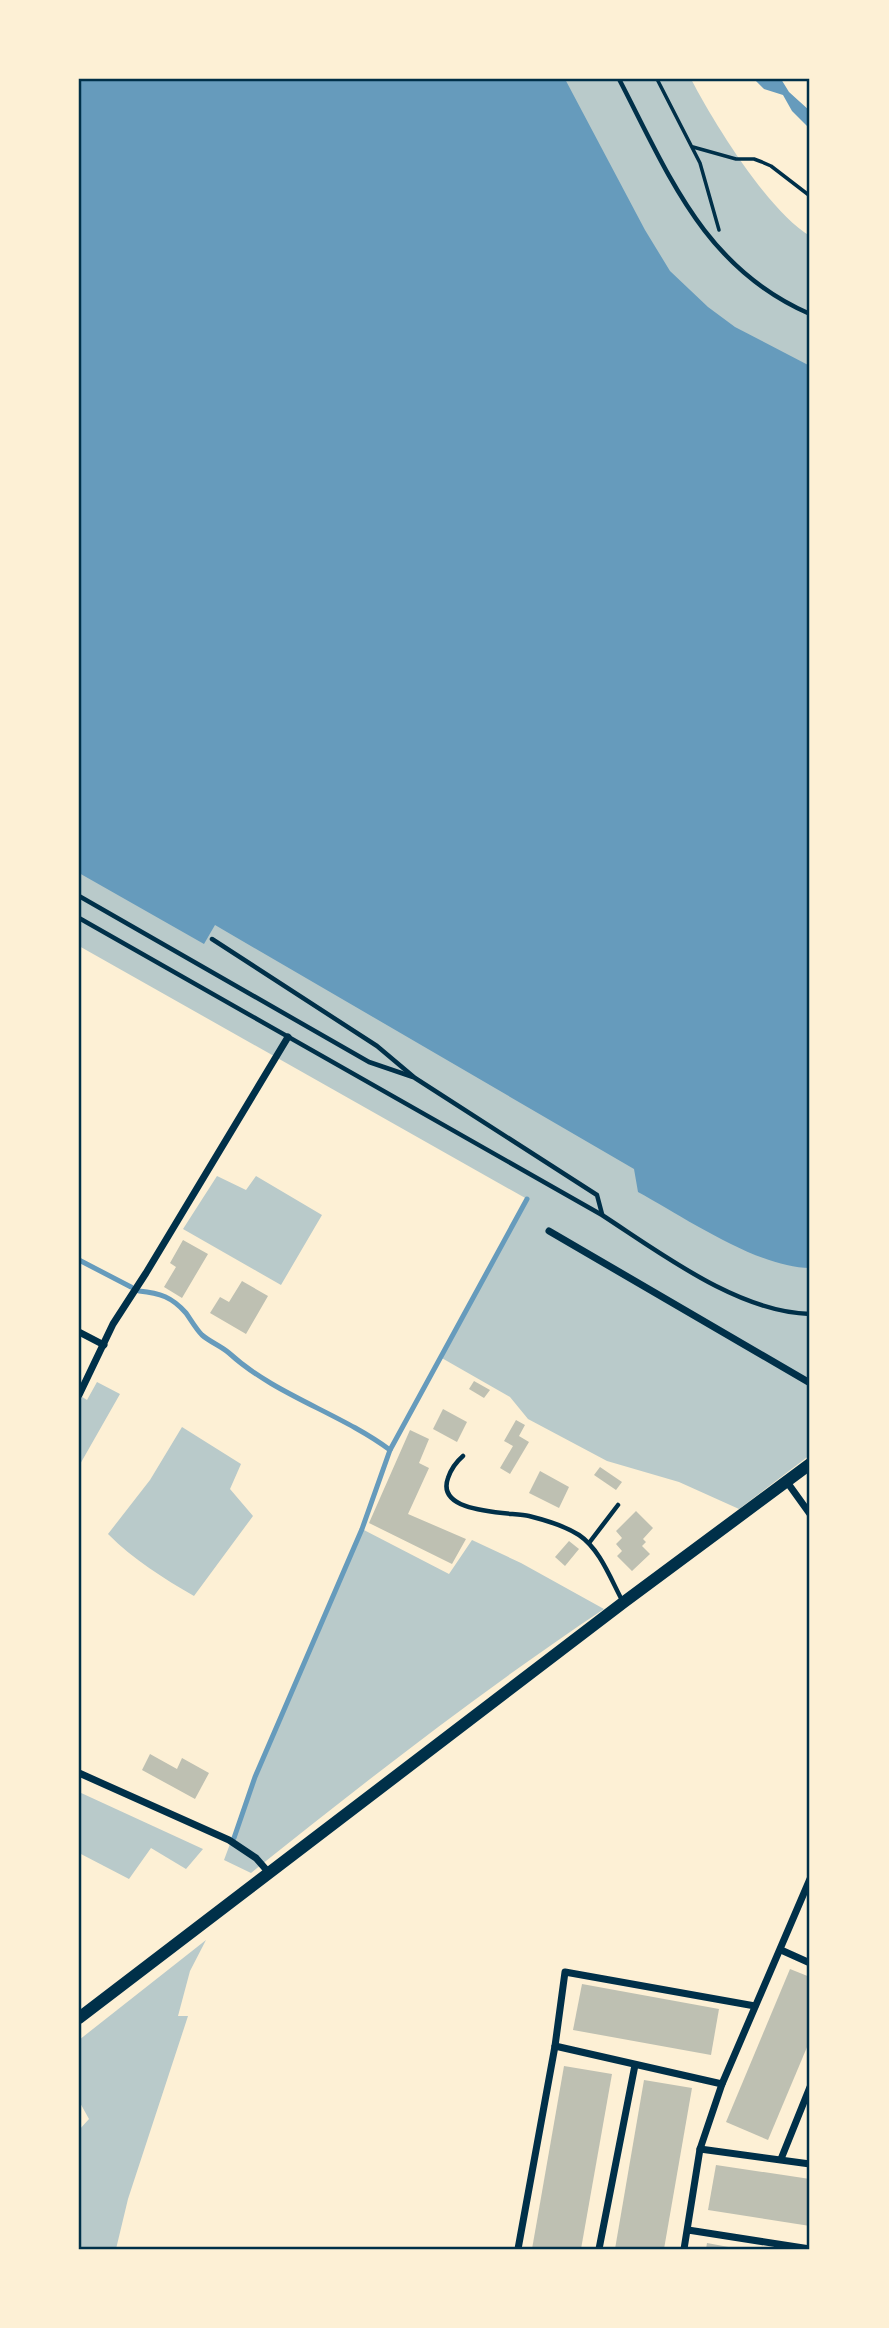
<svg xmlns="http://www.w3.org/2000/svg" width="889" height="2328" viewBox="0 0 889 2328" font-family="Lato,sans-serif">
<style>
.green{fill:#b9caca}
.water{fill:#669bbc}
.lines{fill:none;stroke-linecap:round;stroke-linejoin:round}
.stream{stroke:#669bbc;stroke-width:5}
.building{fill:#bec0b2}
.path{stroke:#003049;stroke-width:3.5}
.service{stroke:#003049;stroke-width:4.5}
.minor{stroke:#003049;stroke-width:7}
.secondary{stroke:#003049;stroke-width:12}
.neatline{fill:none;stroke:#003049;stroke-width:2.5}
</style>
<rect width="100%" height="100%" fill="#fdf0d5"/>
<g class="green">
<path d="M79,79H691C714,123 768,211 810,236V1455L739,1509L679,1482L607,1461L528,1419L510,1397L440,1357L527,1199L79,946Z"/>
<polygon points="217,1176 246,1190 256,1176 322,1215 281,1285 183,1229"/>
<polygon points="97,1382 120,1394 79,1466 79,1395 87,1400"/>
<path d="M182,1427L241,1464L230,1489L253,1516L194,1596C163,1578 134,1560 108,1534L150,1480Z"/>
<path d="M362,1529L449,1574L472,1540L521,1563L604,1609C481,1691 366,1781 251,1873L224,1860L255,1777Z"/>
<polygon points="79,1792 203,1849 186,1869 151,1848 129,1879 79,1853"/>
<polygon points="206,1940 190,1971 178,2016 188,2016 128,2199 116,2249 79,2249 79,2130 89,2119 79,2101 79,2040"/>
</g>
<g class="water">
<path d="M79,79H565L645,230L670,271L708,307L735,327L810,366V1268C758,1268 684,1217 638,1192L634,1169L215,925L204,944L79,873Z"/>
<polygon points="754,79 781,79 789,92 810,111 810,129 792,111 783,95 764,89"/>
</g>
<g class="lines">
<g class="stream">
<polyline points="79,1260 131,1287"/>
<path d="M139,1291C160,1293 172,1297 186,1313C191,1320 196,1329 202,1335C210,1342 221,1346 229,1353C275,1395 340,1413 390,1450"/>
<polyline points="234,1838 255,1777 362,1529 390,1450 527,1199"/>
</g>
</g>
<g class="building">
<polygon points="183,1240 208,1254 182,1298 164,1287 176,1267 170,1263"/>
<polygon points="242,1281 268,1296 246,1334 210,1313 220,1297 229,1302"/>
<polygon points="474,1381 490,1390 484,1398 469,1389"/>
<polygon points="443,1409 467,1422 457,1442 433,1429"/>
<polygon points="516,1420 525,1425 519,1436 529,1442 510,1474 500,1468 513,1446 504,1441"/>
<polygon points="410,1430 429,1439 419,1463 429,1468 408,1514 466,1539 452,1564 369,1523"/>
<polygon points="600,1467 622,1482 616,1490 594,1475"/>
<polygon points="540,1471 569,1487 559,1508 529,1493"/>
<polygon points="636,1511 653,1528 643,1539 646,1542 642,1546 650,1554 632,1571 617,1556 622,1551 616,1544 622,1538 616,1531"/>
<polygon points="569,1541 579,1549 565,1566 555,1557"/>
<polygon points="150,1754 177,1769 182,1758 209,1773 195,1799 142,1770"/>
<polygon points="790,1969 810,1977 810,2040 768,2140 726,2122"/>
<polygon points="582,1984 719,2009 711,2055 573,2030"/>
<polygon points="564,2066 612,2074 581,2249 532,2249"/>
<polygon points="644,2080 692,2088 664,2249 615,2249"/>
<polygon points="716,2165 810,2179 810,2226 708,2210"/>
<polygon points="707,2243 734,2248 734,2249 706,2249"/>
</g>
<g class="lines">
<g class="path">
<polyline points="657,79 700,163 719,230"/>
<polyline points="693,147 736,159 754,159 762,162 771,166 810,196"/>
</g>
<g class="service">
<path d="M619,79C669,175 704,268 810,314"/>
<polyline points="79,896 369,1062 413,1077"/>
<path d="M79,918L602,1215C662,1254 738,1312 810,1314"/>
<polyline points="212,939 377,1046 415,1078 597,1195 602,1214"/>
<path d="M463,1456C456,1462 451,1469 448,1478C435,1514 508,1512 529,1516C545,1520 565,1526 579,1535C600,1549 611,1580 623,1602"/>
<polyline points="589,1543 618,1505"/>
</g>
<g class="minor">
<polyline points="549,1231 810,1383"/>
<polyline points="79,1332 104,1345"/>
<polyline points="79,1395 113,1324 146,1273 288,1037"/>
<polyline points="787,1482 810,1514"/>
<polyline points="79,1773 229,1840 256,1858 270,1874"/>
<polyline points="781,1950 810,1963"/>
<polyline points="555,2046 722,2084"/>
<polyline points="700,2149 810,2164"/>
<polyline points="781,2159 810,2087"/>
<polyline points="688,2230 810,2249"/>
<polyline points="518,2249 555,2046 565,1972 755,2006"/>
<polyline points="599,2249 635,2065"/>
<polyline points="684,2249 700,2149 722,2084 810,1879"/>
</g>
<polyline class="secondary" points="79,2018 624,1602 810,1464"/>
</g>
<rect width="889" height="2328" fill="none" stroke="#fdf0d5" stroke-width="161"/>
<rect x="80" y="80" width="728" height="2168" class="neatline"/>
</svg>
